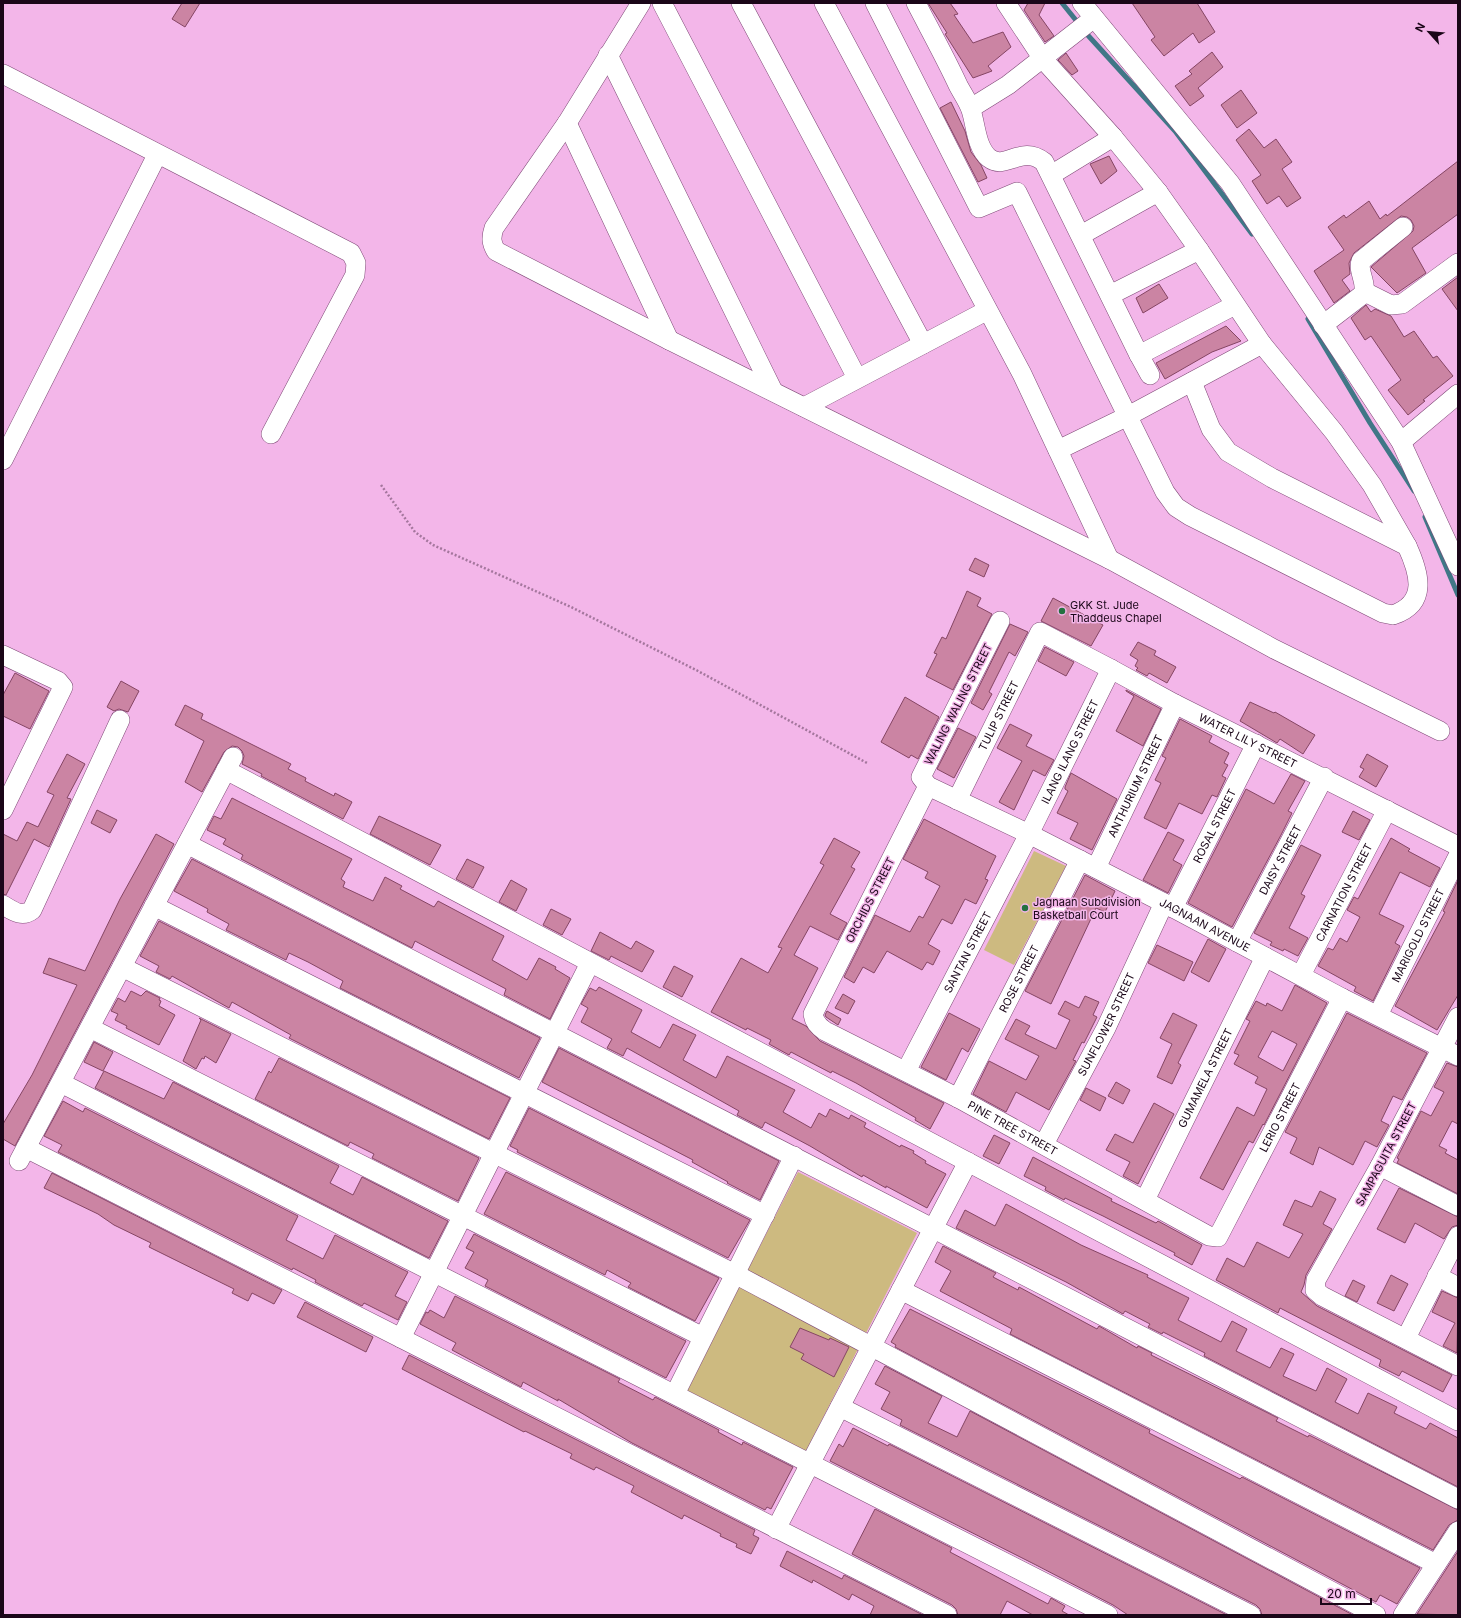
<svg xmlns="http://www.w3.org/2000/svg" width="1461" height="1618" viewBox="0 0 1461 1618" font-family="Inter,sans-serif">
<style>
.green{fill:#cdba80}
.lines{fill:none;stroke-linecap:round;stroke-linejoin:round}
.stream{stroke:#407787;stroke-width:5}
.building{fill:#cb84a3;stroke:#854563;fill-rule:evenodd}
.street-casing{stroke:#7f4a77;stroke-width:20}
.path{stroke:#a4769d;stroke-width:2.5;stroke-dasharray:2 2;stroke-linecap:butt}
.street{stroke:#fff;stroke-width:19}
.poi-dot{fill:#247140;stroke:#f3b6e9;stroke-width:1.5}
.labels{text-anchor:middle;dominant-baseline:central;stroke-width:3;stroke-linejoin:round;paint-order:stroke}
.poi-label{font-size:11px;fill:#1a0618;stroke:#f3b6e9;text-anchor:start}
.street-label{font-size:11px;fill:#1a0618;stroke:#f3b6e9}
</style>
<rect width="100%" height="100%" fill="#f3b6e9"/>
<g class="green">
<polygon points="1034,851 1066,866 1014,965 984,950"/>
<polygon points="798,1172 917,1233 806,1451 686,1390"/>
</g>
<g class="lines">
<g class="stream">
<polyline points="1062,3 1079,24"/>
<polyline points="1084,31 1175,131 1252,234"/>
<polyline points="1308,319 1370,423 1414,491"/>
<polyline points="1425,517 1458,595"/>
</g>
</g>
<g class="building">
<polygon points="182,3 200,3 185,27 172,19"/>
<polygon points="928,3 950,3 958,14 954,15 973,43 1003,32 1011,47 988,66 992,71 973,78 945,34 947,33"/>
<polygon points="1028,3 1045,3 1039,15 1054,36 1045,42 1024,10"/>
<polygon points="1132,3 1197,3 1215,32 1199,43 1193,33 1164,56 1151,40 1155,37"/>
<polygon points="1212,52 1223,67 1198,88 1204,96 1190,106 1175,86 1192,74 1189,71"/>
<polygon points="1066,53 1078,71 1072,75 1058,60"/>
<polygon points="1241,90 1257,113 1237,128 1221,105"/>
<polygon points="951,102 965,131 971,152 981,165 987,178 978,182 940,108"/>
<polygon points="1249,129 1264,148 1276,139 1292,162 1282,169 1301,198 1287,207 1279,196 1267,204 1252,181 1261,175 1236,140"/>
<polygon points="1109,156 1117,171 1101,184 1090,164"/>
<polygon points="1458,161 1458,214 1412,248 1426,273 1397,293 1371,267 1413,231 1414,226 1411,220 1407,217 1401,216 1354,253 1349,263 1350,274 1342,280 1350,291 1334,303 1314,271 1344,250 1328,227 1344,215 1346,218 1369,201 1380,219 1386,214 1387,216"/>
<polygon points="1458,277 1458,311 1442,289"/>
<polygon points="1159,284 1168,298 1143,313 1136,298"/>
<polygon points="1366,305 1371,312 1375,309 1391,316 1404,337 1414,331 1433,358 1437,356 1453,376 1423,400 1425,401 1408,415 1388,390 1401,380 1371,336 1365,340 1351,318"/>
<polygon points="1226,326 1241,341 1212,352 1165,379 1156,363"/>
<polygon points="975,558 989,565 984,577 969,570"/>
<polygon points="967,591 981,598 977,606 992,614 953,690 926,676 937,654 934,653 942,637 946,639"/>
<polygon points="1053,598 1103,625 1091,646 1041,621"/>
<polygon points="1010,624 1028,632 1015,656 1009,652 989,692 992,694 983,710 971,703"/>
<polygon points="1138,642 1156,651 1154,655 1176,667 1167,683 1149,673 1147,676 1136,670 1138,668 1135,666 1138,660 1130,655"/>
<polygon points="1045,647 1074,662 1066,676 1038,661"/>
<polygon points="15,673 49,691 30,729 3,716 3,695"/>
<polygon points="121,681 139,691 128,712 119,709 114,711 107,707"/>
<polygon points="1126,690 1161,709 1143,746 1116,731 1134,696 1126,691"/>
<polygon points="905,697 939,717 918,759 911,755 909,758 881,742"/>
<polygon points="1250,702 1274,713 1275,712 1315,735 1303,754 1280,739 1277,743 1240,721"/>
<polygon points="185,705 203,714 201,719 291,764 288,769 306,778 305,781 334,796 335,793 352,802 343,819 261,776 262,774 242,764 244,756 242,751 238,747 232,746 224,752 202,792 185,782 204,741 175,725"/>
<polygon points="1180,719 1212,736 1209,742 1229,753 1224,763 1228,765 1222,776 1226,778 1217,797 1212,795 1202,814 1179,803 1166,829 1144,818 1161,783 1155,780 1166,758 1162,756"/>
<polygon points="1010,724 1032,735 1026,746 1054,760 1045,776 1033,770 1014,810 999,802 1022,761 997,748"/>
<polygon points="958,728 976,737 954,778 937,769"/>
<polygon points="67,754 85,764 67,798 71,799 49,847 34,839 6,895 3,894 3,834 17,841 27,822 38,827 54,795 47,792"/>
<polygon points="1367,754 1388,766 1376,787 1359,777 1364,769 1360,767"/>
<polygon points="1071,773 1117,799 1092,850 1070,839 1078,823 1057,813 1068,791 1065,789 1065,787"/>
<polygon points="1291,774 1305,781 1288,811 1292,813 1281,835 1232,927 1188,903 1246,789 1274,804"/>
<polygon points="232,798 352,859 341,879 345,882 343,887 373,901 385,877 402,886 400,889 434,907 438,901 504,936 492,960 527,980 539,958 556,967 555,969 570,978 550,1019 504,995 506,989 415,941 412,948 241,859 243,855 223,844 226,839 207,830 214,816 221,819"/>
<polygon points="97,810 117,820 110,833 91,823"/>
<polygon points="1353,811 1370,820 1359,840 1342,832"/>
<polygon points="379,816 441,845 430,865 370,834"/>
<polygon points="924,819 996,856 985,879 988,880 976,904 965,899 952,924 942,919 928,944 940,951 933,965 927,962 922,970 887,951 874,973 863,967 854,983 844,977 875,915 910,932 919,916 923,918 940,886 925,878 928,872 903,859"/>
<polygon points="1168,832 1184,840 1173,860 1182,865 1168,893 1143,880"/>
<polygon points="156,834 174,844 15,1146 3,1139 3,1124 32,1075 77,985 43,973 49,958 85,971 120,899"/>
<polygon points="834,838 860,852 851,867 855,869 830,914 847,923 838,940 810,926 794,955 818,968 792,1019 806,1026 820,1041 944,1103 930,1129 915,1120 916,1118 856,1083 832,1071 831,1073 791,1052 789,1055 769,1044 771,1040 747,1028 746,1030 711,1012 741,958 768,973 782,948 778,947 824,865 820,863"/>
<polygon points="1391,838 1410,849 1408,851 1440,868 1430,887 1400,872 1379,914 1404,926 1395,943 1400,946 1373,1001 1354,991 1356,987 1318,966 1328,948 1333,950 1340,938 1347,942 1360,917 1347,910 1354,897 1358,899"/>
<polygon points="1301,845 1321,855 1301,894 1305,896 1289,928 1308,938 1298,956 1284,949 1283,951 1270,945 1272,942 1254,933"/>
<polygon points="192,859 540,1038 519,1078 340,988 343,981 308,962 289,953 286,960 226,930 229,924 207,912 208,909 174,891"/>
<polygon points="467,859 484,867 473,888 456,879"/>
<polygon points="1085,875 1115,891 1105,912 1096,908 1051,1004 1025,991"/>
<polygon points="511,880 527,889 516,911 499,902"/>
<polygon points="1458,880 1458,995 1437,1030 1395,1006 1445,912 1443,911"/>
<polygon points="551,909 571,919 562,935 543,925"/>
<polygon points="159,921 510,1098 489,1139 289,1038 291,1035 232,1002 229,1008 172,976 170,979 156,972 159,966 140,956"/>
<polygon points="600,932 631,949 636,941 654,951 642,972 611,956 609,960 591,951"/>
<polygon points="1208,939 1226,949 1209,982 1191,972"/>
<polygon points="1157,945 1193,962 1184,981 1148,963"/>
<polygon points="674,966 693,976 682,997 663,987"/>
<path d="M1295,985L1327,1003L1264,1125L1263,1124L1253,1143L1249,1141L1223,1190L1200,1178L1237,1107L1254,1116L1267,1089L1255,1083L1258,1077L1234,1064L1239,1055L1234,1053L1250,1021L1246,1019L1256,1001L1266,1006L1267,1003L1282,1011ZM1272,1031L1297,1044L1283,1071L1258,1057Z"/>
<polygon points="599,987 642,1010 631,1032 660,1048 673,1024 696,1035 683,1060 716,1078 727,1056 795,1090 783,1112 811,1128 819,1113 826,1117 830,1109 849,1119 851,1115 866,1123 864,1127 900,1147 901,1145 914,1151 913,1153 926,1161 925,1163 946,1174 927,1208 886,1186 886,1188 863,1175 862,1177 810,1146 765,1122 762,1128 737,1115 739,1111 627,1048 623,1056 607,1048 612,1039 581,1022 588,1008 581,1004 590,988 596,991"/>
<polygon points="131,991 141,996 146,991 160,998 159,1000 161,1001 159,1006 175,1015 159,1045 126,1028 127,1026 115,1020 118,1014 111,1011 118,998 125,1002"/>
<polygon points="843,994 855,1001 848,1014 835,1008"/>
<polygon points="1085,996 1099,1002 1093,1015 1097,1017 1084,1043 1082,1042 1073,1060 1076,1061 1049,1110 1016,1092 1006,1112 973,1094 989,1061 1026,1080 1039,1056 1005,1039 1016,1019 1030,1026 1025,1034 1056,1049 1070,1020 1058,1014 1065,1001 1079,1008"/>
<polygon points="827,1011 841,1019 838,1025 826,1017 825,1015"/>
<polygon points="949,1013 980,1029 968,1052 962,1048 946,1080 921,1067"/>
<polygon points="1173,1013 1197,1025 1178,1063 1181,1065 1172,1084 1157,1077 1172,1044 1160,1038"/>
<polygon points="1347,1013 1427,1053 1402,1100 1393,1096 1381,1121 1389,1125 1377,1147 1365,1141 1353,1165 1319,1147 1313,1165 1290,1153 1297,1138 1285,1132"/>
<polygon points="199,1018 231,1034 216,1063 205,1056 204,1059 202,1058 196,1069 183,1061 201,1020"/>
<polygon points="94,1042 113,1052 103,1071 84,1062"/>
<polygon points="559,1048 779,1161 760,1200 727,1183 728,1182 692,1162 693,1160 542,1082"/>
<polygon points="279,1058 479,1158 458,1201 372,1158 374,1154 350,1142 348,1146 255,1099 269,1071 271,1073"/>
<polygon points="1447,1063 1458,1067 1458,1124 1452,1121 1439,1146 1447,1150 1445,1153 1458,1160 1458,1194 1397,1163 1399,1159 1397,1158 1421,1111 1431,1116 1444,1092 1434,1087"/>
<polygon points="104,1071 164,1099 173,1082 339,1166 330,1183 353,1195 362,1177 448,1221 429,1258 95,1088"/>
<polygon points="1116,1082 1130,1090 1123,1104 1108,1096"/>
<polygon points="1086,1088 1106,1098 1100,1111 1080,1100"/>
<polygon points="63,1101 83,1112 85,1108 298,1216 286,1240 323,1259 335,1235 408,1272 395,1296 407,1302 398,1320 364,1303 362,1306 315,1282 316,1280 293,1268 292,1270 58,1152 62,1145 44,1136"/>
<polygon points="1154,1103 1174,1114 1138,1184 1123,1176 1130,1162 1106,1150 1115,1134 1133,1143"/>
<polygon points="529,1108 750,1220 728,1258 517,1152 518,1150 510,1146"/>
<polygon points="994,1135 1010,1143 999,1164 983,1156"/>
<polygon points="1033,1157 1112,1199 1111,1201 1156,1223 1158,1221 1202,1245 1192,1265 1174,1255 1175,1253 1103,1216 1065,1198 1064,1200 1045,1190 1046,1187 1024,1176"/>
<polygon points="506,1172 719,1278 695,1321 628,1287 631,1283 607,1270 605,1275 484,1214"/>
<polygon points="52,1173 282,1290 274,1304 252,1293 248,1301 232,1293 234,1289 149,1247 151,1243 114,1225 98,1214 44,1188"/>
<polygon points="1399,1188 1458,1217 1458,1225 1452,1227 1444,1239 1415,1223 1405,1243 1377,1229"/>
<polygon points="1320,1191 1336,1199 1323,1224 1332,1229 1306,1275 1304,1285 1301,1292 1317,1306 1452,1375 1443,1392 1402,1371 1399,1376 1379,1366 1381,1360 1280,1308 1278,1313 1216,1280 1227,1258 1244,1267 1257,1242 1289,1258 1303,1234 1283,1225 1295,1200 1312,1207"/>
<polygon points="1006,1204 1081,1245 1148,1275 1147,1277 1189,1298 1178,1320 1221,1342 1232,1321 1247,1329 1236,1351 1270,1368 1281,1348 1294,1354 1283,1376 1316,1391 1327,1368 1347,1379 1335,1402 1358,1414 1368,1393 1397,1407 1394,1413 1426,1429 1430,1423 1458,1438 1458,1487 1204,1356 1205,1353 1163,1332 1162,1334 1148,1327 1150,1324 1125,1311 1123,1314 1066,1282 956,1228 965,1210 995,1226"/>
<polygon points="474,1234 686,1341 666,1378 485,1286 488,1280 465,1268 474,1252 466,1248"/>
<polygon points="943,1246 996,1273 993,1277 1018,1290 1019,1287 1097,1329 1099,1326 1137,1348 1138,1346 1152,1353 1151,1355 1278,1418 1276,1421 1308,1437 1309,1435 1458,1510 1458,1520 1449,1525 1433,1550 1010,1334 1012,1329 940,1291 951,1271 935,1262"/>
<polygon points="1391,1275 1408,1284 1394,1311 1377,1303"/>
<polygon points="1353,1280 1365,1286 1357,1302 1345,1296"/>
<polygon points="1442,1291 1458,1298 1457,1353 1443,1346 1455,1323 1432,1312"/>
<polygon points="455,1296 620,1379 618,1382 653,1400 655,1397 719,1430 718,1432 742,1445 743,1442 793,1467 771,1509 767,1507 765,1510 632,1443 558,1399 558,1401 523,1382 521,1387 452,1350 456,1343 420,1324 426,1312 428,1313 430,1310 444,1318"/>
<polygon points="305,1302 373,1337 366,1352 297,1317"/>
<polygon points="910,1309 1150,1430 1149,1433 1240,1479 1242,1477 1420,1568 1397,1604 1380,1595 1376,1602 895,1347 896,1345 891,1342"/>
<polygon points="800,1328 829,1340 830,1338 849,1347 834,1377 801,1359 804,1354 790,1347"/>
<polygon points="409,1355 755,1530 753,1535 759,1538 751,1554 736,1547 737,1544 720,1536 721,1534 684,1515 682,1519 631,1492 634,1486 596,1467 594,1470 570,1458 572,1454 525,1431 524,1432 402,1369"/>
<polygon points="885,1366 942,1396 928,1423 957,1437 970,1411 1353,1615 1262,1615 1260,1609 1256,1605 900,1425 902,1420 881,1409 890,1392 875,1384"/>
<polygon points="853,1428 888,1446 889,1444 1227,1615 1128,1615 1113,1605 1036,1565 830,1461 839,1444 843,1447"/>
<polygon points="875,1509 952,1548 950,1552 1048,1604 1051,1598 1065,1606 1062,1611 1069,1615 1033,1615 1007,1601 1000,1615 958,1615 956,1609 952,1605 852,1554"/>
<polygon points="787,1551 842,1579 844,1575 923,1615 870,1615 874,1606 852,1594 849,1600 813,1580 812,1583 780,1566"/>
<polygon points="1458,1551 1458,1615 1417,1614"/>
</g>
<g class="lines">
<g class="street-casing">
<g id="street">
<path d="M641,3L567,123L494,228C491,237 491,243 496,251L669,340L1109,559L1274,649L1440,731"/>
<polyline points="662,3 857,378"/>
<polyline points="741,3 923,344"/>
<polyline points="824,3 1022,374 1109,559"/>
<path d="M875,3L979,208L1017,192L1165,492L1176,507L1190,516L1383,613L1393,615C1429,603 1419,572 1407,546L1272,478L1228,452L1211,429L1192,382"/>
<path d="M916,3C930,30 945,57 958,85C962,93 968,101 971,110C976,125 976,147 989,158C1006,171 1021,144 1044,162L1139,355L1235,305"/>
<polyline points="1006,3 1043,59 1113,137 1158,192 1199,250 1262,344 1128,416 1058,450"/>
<polyline points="1082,3 1230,183 1401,442 1458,566"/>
<polyline points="608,55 773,391"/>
<polyline points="3,74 351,253 356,263 355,275 271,434"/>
<polyline points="971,108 1008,85 1094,18"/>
<polyline points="567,123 669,340"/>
<polyline points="1051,175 1113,137"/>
<polyline points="1081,235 1158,192"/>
<polyline points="1365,292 1391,305 1402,304 1458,263"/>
<polyline points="1110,295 1199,250"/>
<path d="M1323,325L1362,295C1369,285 1357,272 1361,261L1403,227"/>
<polyline points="1262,344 1334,432 1372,485 1407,546"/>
<polyline points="1139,355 1150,375"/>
<polyline points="804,407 986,311"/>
<polyline points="1401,442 1458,394"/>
<polyline points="3,460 157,155"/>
<path id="s1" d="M1000,621L921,777L928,786L1029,834L1164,903L1342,998L1458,1056"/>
<polyline points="3,655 58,681 63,687 3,810"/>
<polyline points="226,770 1458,1421"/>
<path id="s2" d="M928,786L813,1014C814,1022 819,1027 825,1031L958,1098L1209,1236L1218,1237L1342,998"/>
<path id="s3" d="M957,800L1040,632L1111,669L1175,704L1458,846"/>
<polyline points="187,844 1458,1499"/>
<path id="s4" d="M1096,868L1175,704"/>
<path d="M3,905C13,911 22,918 32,910L120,720"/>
<polyline points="154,906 765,1215"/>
<path id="s5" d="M1173,908L1256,744"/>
<path id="s6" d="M1237,942L1324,777"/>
<polyline points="122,967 735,1274 1376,1615"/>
<path id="s7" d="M1301,975L1387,810"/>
<path id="s8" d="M1378,1015L1458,856"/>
<polyline points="1458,1017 1380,1166 1316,1280 1315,1290 1322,1296 1458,1366"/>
<polyline points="90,1028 703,1337"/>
<path id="s9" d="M906,1071L1029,834L1111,669"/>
<polyline points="61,1083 1108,1615"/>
<path id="s10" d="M958,1098L1080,860"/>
<path id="s11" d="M1044,1144L1106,1028L1164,903"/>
<polyline points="26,1148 947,1615"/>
<polyline points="19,1161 233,757"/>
<polyline points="1380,1166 1458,1206"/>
<path id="s12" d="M1145,1200L1265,957"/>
<polyline points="1437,1276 1458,1287"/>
<polyline points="901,1290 1436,1564"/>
<polyline points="401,1338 590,963"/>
<polyline points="1406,1338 1458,1236"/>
<polyline points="675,1394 794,1156"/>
<polyline points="840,1407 1251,1615"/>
<polyline points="776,1529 968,1162"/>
<polyline points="1403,1615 1458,1531"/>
</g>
</g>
<polyline class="path" points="381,485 415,532 433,545 571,607 698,671 867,763"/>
<use href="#street" class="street"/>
</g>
<g class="poi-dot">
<circle cx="1062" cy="611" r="4"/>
<circle cx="1025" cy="908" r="4"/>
</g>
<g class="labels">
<g class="poi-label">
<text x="1070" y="605">GKK St. Jude<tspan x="1070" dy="13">Thaddeus Chapel</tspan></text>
<text x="1033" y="902">Jagnaan Subdivision<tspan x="1033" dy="13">Basketball Court</tspan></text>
</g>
<g class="street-label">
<text transform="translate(958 704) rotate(-63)">WALING WALING STREET</text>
<text stroke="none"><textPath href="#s3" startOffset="94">TULIP STREET</textPath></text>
<text stroke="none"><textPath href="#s3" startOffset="422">WATER LILY STREET</textPath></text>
<text stroke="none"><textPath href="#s9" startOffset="359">ILANG ILANG STREET</textPath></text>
<text stroke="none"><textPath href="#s4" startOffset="91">ANTHURIUM STREET</textPath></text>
<text stroke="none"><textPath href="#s5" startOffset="92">ROSAL STREET</textPath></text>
<text stroke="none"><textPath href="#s6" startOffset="93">DAISY STREET</textPath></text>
<text stroke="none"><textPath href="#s7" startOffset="93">CARNATION STREET</textPath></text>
<text transform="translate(870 900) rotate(-63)">ORCHIDS STREET</text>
<text stroke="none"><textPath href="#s1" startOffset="496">JAGNAAN AVENUE</textPath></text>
<text stroke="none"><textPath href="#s8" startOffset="89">MARIGOLD STREET</textPath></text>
<text stroke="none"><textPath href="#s9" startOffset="134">SANTAN STREET</textPath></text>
<text stroke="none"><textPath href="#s10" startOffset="134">ROSE STREET</textPath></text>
<text stroke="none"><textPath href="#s11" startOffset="135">SUNFLOWER STREET</textPath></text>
<text stroke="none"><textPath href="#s12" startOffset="136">GUMAMELA STREET</textPath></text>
<text stroke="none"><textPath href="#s2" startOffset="856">LERIO STREET</textPath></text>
<text stroke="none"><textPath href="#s2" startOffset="488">PINE TREE STREET</textPath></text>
<text transform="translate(1386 1154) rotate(-62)">SAMPAGUITA STREET</text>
</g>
</g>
<rect width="1461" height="1618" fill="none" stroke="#1a0618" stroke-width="8"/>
<g transform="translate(1429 32) rotate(297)" stroke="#f3b6e9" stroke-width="3" paint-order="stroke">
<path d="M0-3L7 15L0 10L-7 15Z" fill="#1a0618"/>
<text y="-6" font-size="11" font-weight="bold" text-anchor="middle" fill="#1a0618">N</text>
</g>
<path d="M1321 1598v6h50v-6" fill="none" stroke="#1a0618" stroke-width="2"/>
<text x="1327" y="1598" font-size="12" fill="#1a0618" stroke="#f3b6e9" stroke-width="3" paint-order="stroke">20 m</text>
</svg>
